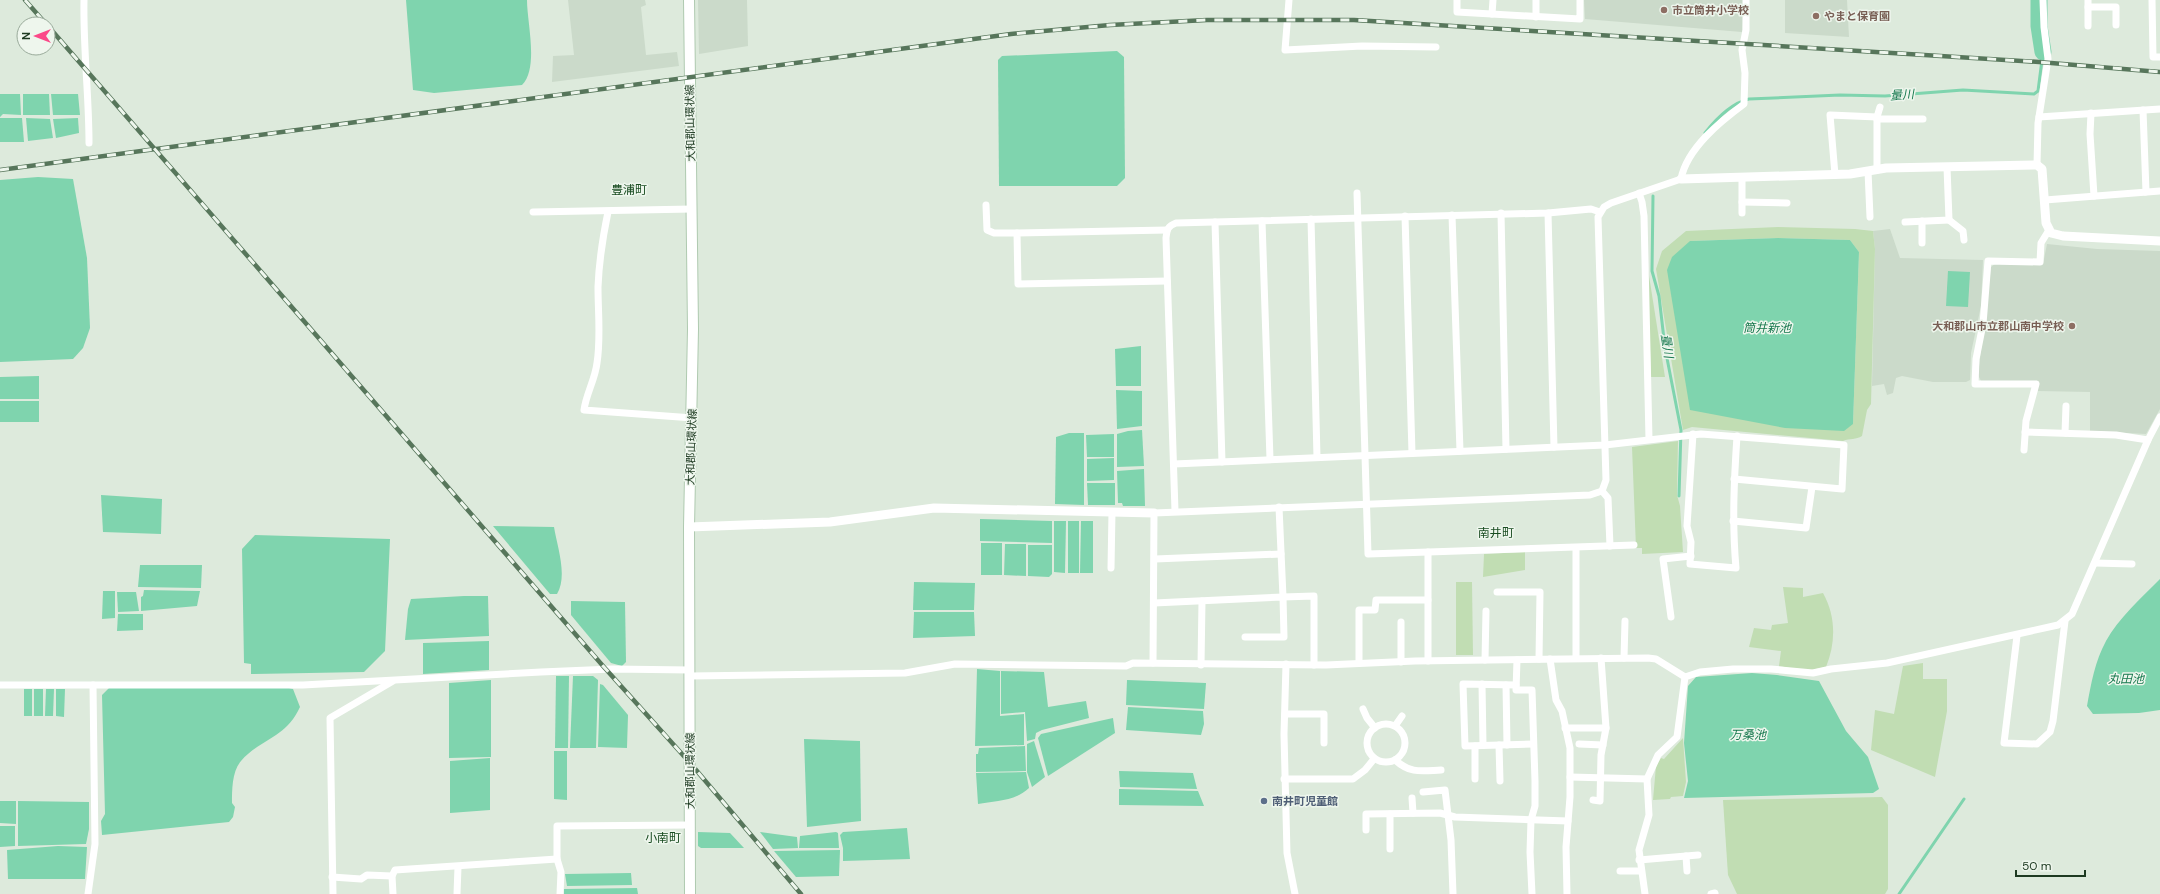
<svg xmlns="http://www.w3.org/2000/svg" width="2160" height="894" viewBox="0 0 2160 894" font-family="'DM Sans','Noto Sans JP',sans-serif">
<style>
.built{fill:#cbdaca}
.green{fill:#c1ddb3;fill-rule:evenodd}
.water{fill:#7fd4ae}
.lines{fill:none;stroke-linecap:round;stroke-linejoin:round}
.stream{stroke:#7fd4ae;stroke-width:3}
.river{stroke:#7fd4ae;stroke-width:17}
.secondary-casing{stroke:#afcab0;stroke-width:12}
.minor{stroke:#fff;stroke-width:7}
.tertiary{stroke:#fff;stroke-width:9}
.secondary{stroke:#fff;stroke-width:10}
.rail-casing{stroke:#57765b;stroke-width:4.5}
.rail{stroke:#eef6ed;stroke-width:3;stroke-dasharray:9;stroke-linecap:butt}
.education-dot{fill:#8d6e63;stroke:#eef6ed;stroke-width:1.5}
.service-dot{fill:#5c6f8a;stroke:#eef6ed;stroke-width:1.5}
.labels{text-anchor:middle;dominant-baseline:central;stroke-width:3;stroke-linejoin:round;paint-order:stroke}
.education-label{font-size:11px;font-weight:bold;fill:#785e54;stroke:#eef6ed;text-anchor:start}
.street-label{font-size:11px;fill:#1d3a21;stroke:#eef6ed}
.service-label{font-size:11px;font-weight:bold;fill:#4e5e75;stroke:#eef6ed;text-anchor:start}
.water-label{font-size:12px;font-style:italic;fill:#15784d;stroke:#eef6ed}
.neighbourhood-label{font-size:12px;fill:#194c21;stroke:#eef6ed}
</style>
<rect width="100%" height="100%" fill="#ddeadc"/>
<g class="built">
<polygon points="568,0 645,0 646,5 641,7 646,55 677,52 679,66 552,82 553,56 574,55"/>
<polygon points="698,0 747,0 748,46 699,54"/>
<polygon points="1584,0 1744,0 1742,32 1585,19"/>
<polygon points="1785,0 1847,0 1849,37 1785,33"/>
<polygon points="1890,229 1900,258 1983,260 1981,306 1971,353 1970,380 1966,382 1933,382 1902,376 1896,378 1893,393 1887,395 1884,384 1872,386 1875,249 1873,231"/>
<polygon points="2047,244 2097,249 2160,251 2160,409 2146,434 2090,431 2090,392 2037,391 2038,382 1981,381 1978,375 1991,267 1996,263 2043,264"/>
</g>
<g class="green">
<path d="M1778,227L1855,229L1873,231L1875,249L1871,404L1867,410L1862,436C1856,440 1850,438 1843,441L1692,427L1683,430L1656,269L1662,251L1686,231ZM1778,238L1850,240L1859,252L1853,424L1690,241Z"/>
<polygon points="1647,263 1665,377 1651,377"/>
<polygon points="1678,441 1677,495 1680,506 1683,552 1642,554 1642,548 1636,548 1632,447"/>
<polygon points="1525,552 1525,570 1483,577 1484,554"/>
<polygon points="1456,582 1472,582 1473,655 1456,655"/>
<path d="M1783,587L1803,588V597L1823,593C1836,616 1836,643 1826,667L1806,671L1779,666L1781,651L1749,647L1754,628L1771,630L1772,625L1788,623Z"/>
<polygon points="1923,663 1923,679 1947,679 1947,711 1935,777 1871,750 1875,710 1894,714 1903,666"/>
<polygon points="1683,738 1686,782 1683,796 1671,797 1670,799 1653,800 1656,766 1661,758 1664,759"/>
<polygon points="1882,797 1888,805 1888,889 1885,894 1737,894 1728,875 1723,800"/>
</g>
<g class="water">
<path d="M406,0H527C527,23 539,68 522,85L434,93L413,90Z"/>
<polygon points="1117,51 1124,57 1125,178 1117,186 999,186 998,60 1002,56"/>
<polygon points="0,94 20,94 21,115 3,114 0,117"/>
<polygon points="23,94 49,94 50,115 23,115"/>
<polygon points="51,94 78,94 80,115 53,115"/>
<polygon points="0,118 22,118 24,142 0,142"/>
<polygon points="26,118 50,119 53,138 28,141"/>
<polygon points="78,118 79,133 56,138 53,119"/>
<polygon points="38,177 73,179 87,258 90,328 83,348 73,359 0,362 0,180"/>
<polygon points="1778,238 1850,240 1859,252 1853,424 1844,431 1785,428 1690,410 1667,270 1672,257 1690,241"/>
<polygon points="1948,271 1970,272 1968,307 1946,306"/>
<polygon points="1141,346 1141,386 1116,386 1115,349"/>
<polygon points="39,376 39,399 0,399 0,377"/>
<polygon points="1116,390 1142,391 1142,426 1117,429"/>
<rect x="0" y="401" width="39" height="21"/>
<polygon points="1142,430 1144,466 1117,467 1117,434 1128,431"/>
<polygon points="1069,433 1084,433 1084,505 1055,504 1056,437"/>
<polygon points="1114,434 1114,457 1087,457 1086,435"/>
<polygon points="1114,458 1114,480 1087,481 1087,459"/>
<polygon points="1144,469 1145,506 1123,506 1122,503 1118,503 1117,471"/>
<polygon points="1087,483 1115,483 1115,505 1088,505"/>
<polygon points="101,495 162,499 161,534 103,532"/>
<polygon points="980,519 1052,521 1052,543 980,541"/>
<polygon points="1054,521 1066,521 1065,573 1054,572"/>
<rect x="1068" y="521" width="11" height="52"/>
<polygon points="1081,521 1093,521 1093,573 1080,573"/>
<path d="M493,526L554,527C557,546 568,576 557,594H550Z"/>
<polygon points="255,535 390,539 385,651 364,672 251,674 251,664 244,663 242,549"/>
<rect x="981" y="543" width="21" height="32"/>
<polygon points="1005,544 1026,544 1026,576 1004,575"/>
<polygon points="1028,545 1052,545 1052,574 1049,577 1028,576"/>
<polygon points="140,565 202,565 201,588 138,587"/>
<path d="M2160,579V710L2139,713L2093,714L2087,706C2091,684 2095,661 2106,641C2118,619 2142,597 2160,579Z"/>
<polygon points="914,582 975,583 974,610 913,610"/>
<polygon points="144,590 200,591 197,606 141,611 141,597 143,596"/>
<polygon points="103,591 115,591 115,618 102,619"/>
<polygon points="117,592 136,592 139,611 118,612"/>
<polygon points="464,596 488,596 489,636 405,640 408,609 411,599"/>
<polygon points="571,601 625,602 626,662 622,666 611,663 571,615"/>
<polygon points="914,612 974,612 975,636 913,638"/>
<polygon points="118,614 143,614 143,630 117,631"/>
<polygon points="489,641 489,670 423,674 423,643"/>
<polygon points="977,669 1000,671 1000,716 1024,714 1024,745 975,746"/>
<polygon points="1001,671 1044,672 1048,707 1086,701 1089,718 1042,730 1036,733 1035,739 1027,741 1025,712 1001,714"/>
<polygon points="1752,673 1777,675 1819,681 1846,731 1868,757 1879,789 1873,793 1684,798 1688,781 1684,743 1688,686 1696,677"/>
<polygon points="556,676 569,676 568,748 555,748"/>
<polygon points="573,676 593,676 598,680 596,748 570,748"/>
<polygon points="491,680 491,757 449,758 449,683"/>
<polygon points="1127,680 1206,683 1204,709 1126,705"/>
<polygon points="600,684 603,685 628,715 627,748 598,747"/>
<path d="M285,687L293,689L300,707C286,738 260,739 241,761C232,771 232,790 232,803L235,807L233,817L229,822L102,835L101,821L105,814L102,695L109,688Z"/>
<rect x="24" y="689" width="8" height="27"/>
<rect x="34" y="689" width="9" height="27"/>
<polygon points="46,689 54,689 53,716 45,716"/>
<polygon points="56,689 65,689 64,717 56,716"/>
<polygon points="1128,707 1203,711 1204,724 1201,735 1126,730"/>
<polygon points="1113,718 1115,733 1048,776 1038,738 1041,734"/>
<polygon points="804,739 860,741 861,821 807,827"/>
<polygon points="1034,741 1045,777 1032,787 1027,772 1027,744"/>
<polygon points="1025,746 1026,771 976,772 976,754 978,754 979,748"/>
<polygon points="554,751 567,751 567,800 554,799"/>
<polygon points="490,758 490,810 450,813 450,761"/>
<polygon points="1119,771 1193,773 1197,789 1120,787"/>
<path d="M1026,772L1029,788C1016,801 995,801 978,804L976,773Z"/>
<polygon points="1119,789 1198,791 1204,806 1119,805"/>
<polygon points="0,801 16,801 16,824 0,823"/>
<polygon points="18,801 89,802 89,829 86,844 18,846"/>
<polygon points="0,826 15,826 15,846 0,847"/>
<polygon points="907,828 910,859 843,861 843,848 840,835 843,832"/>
<polygon points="698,832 730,833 744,848 701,848 698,846"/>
<polygon points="760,832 797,837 798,848 773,849"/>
<polygon points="836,832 838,833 839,848 799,848 800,836"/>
<polygon points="58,846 87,847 85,879 8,879 7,850"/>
<polygon points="840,850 839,876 796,877 774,851"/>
<polygon points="631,873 632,885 567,886 565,874"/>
<polygon points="637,888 638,894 564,894 564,889"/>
</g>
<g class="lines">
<g class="stream">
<path d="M1705,133C1716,119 1732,103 1749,99L1840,95L1885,96L1963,90L2034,94L2038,91L2043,52"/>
<polyline points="1653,196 1652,271 1659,296 1665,348 1681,430 1679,496"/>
<polyline points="1899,894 1964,799"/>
</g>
<polyline class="river" points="2039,0 2039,26 2043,52"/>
<g class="secondary-casing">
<polyline id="secondary" points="689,0 693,329 689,527 690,894"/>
</g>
<g class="minor">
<path d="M84,0C83,48 89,95 89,143"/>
<polyline points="1289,0 1285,50 1362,46 1436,47"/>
<polyline points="1457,0 1457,12 1580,19 1580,0"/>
<polyline points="2088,0 2088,26"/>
<polyline points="2152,0 2153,57 2160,57"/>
<polyline points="2088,7 2116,7 2116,25"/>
<polyline points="1492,14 1493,0"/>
<polyline points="1536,17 1536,0"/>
<polyline points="2143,110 2146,192"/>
<polyline points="2091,113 2090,134 2094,196"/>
<polyline points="2039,117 2160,109"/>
<polyline points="1877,119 1923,119"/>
<polyline points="2037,165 2038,123 2048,59 2044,27 2043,0"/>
<polyline points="1877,170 1877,117 1880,107"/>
<polyline points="1868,171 1870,217"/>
<polyline points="1835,175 1830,115 1877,117"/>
<polyline points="1742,177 1742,213"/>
<polyline points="1357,193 1368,554 1634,545"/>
<polyline points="1639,193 1642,202 1644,216 1649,439"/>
<polyline points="2045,200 2160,191"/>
<polyline points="1742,202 1787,203"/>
<polyline points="986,205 987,230 994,233 1017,233"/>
<polyline points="533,212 692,209"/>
<path d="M608,212C603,236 599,262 598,287C598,313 601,338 597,363C595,380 586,394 584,410L693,418"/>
<polyline points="1501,213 1506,449"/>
<polyline points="1548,213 1554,447"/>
<polyline points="1452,215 1460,451"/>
<polyline points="1405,216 1412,453"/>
<polyline points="1311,219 1317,457"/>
<polyline points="1949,220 1963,231 1964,240"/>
<polyline points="1262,221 1270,459"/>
<polyline points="1922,221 1922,243"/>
<polyline points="1215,222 1222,462"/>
<polyline points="1905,222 1949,220 1947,167"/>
<polyline points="1167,230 1017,233 1018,284 1167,281"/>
<polyline points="2025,432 2116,435 2148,440"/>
<polyline points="2065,433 2066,406"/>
<path d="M1693,434L1687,526L1691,542L1690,564L1736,568C1732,523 1734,481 1737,436"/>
<polyline points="2024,450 2026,421 2036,384 1975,384 1976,359 1983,324 1988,261 2040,262 2041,243 2049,230"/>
<polyline points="1174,464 1605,445 1701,434 1844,445 1842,489 1734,479"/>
<polyline points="1602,491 1608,498 1610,546"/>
<polyline points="1279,507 1283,597 1314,596 1314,665"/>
<path d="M1175,511L1166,238C1167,229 1168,226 1176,223L1548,213L1591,209L1600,212"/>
<polyline points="1733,521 1806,528 1812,487"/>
<polyline points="1155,559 1281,554"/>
<polyline points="2095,563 2132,564"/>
<polyline points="1111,568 1112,512"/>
<polyline points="1497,592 1540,592 1539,659"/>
<polyline points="1154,603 1283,597 1284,637 1245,637"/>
<polyline points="1671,617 1663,559 1691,556"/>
<polyline points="1401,622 1401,662"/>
<polyline points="2017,636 2004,743 2037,744 2050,732 2053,721 2065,621"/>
<polyline points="1576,658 1576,548"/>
<polyline points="1624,658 1625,621"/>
<polyline points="1550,659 1556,700 1562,711 1570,748 1570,797 1566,847 1567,894"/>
<polyline points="1485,660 1486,611"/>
<polyline points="1517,660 1516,690 1532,690 1535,781 1535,806 1531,820 1530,852 1532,894"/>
<polyline points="1428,661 1428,552"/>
<path d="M1153,663L1154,513L1590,495L1602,491L1606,480L1598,217L1604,207L1611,203L1681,179C1687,148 1721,121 1744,104L1745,73L1742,50L1746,30V0"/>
<polyline points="1359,663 1359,610 1375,610 1376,600 1428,600"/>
<polyline points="1286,664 1284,734 1287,853 1295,894"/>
<polyline points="1201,665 1202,601"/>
<polyline points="690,676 905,673 955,664 1126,666 1133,663 1326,665 1415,661 1648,658 1656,659 1685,677"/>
<polyline points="1482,684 1483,745"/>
<polyline points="0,685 303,685 541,672 612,669 690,670"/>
<polyline points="1506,685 1507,745"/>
<polyline points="1516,685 1463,684 1465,746 1533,744"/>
<polyline points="1363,709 1367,718 1375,728"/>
<polyline points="1285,714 1324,714 1324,743"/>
<circle cx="1386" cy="743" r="19"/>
<polyline points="1395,726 1402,716"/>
<polyline points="1565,728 1606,728"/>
<polyline points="1579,744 1603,745"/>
<polyline points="1499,745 1500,781"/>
<polyline points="1475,746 1475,779"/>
<path d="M1395,760C1411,774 1421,771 1441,770"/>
<polyline points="1570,777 1647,779"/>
<polyline points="1284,779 1353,779 1365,770 1374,759"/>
<polyline points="1423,792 1445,790 1451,840 1453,894"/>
<polyline points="1412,798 1413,813"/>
<polyline points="1593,800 1600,801 1601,755 1606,728 1601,658"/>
<polyline points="1366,830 1366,814 1440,813 1455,817 1568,821"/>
<polyline points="1390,849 1390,814"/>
<polyline points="1686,856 1687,871"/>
<polyline points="1639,860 1698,855"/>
<polyline points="1620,871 1640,871"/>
<polyline points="392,876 393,894"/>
<polyline points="332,877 361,879 367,875 392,876 395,870 557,859"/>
<polyline points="88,894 95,844 93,685"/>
<polyline points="333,894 330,718 393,681"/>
<polyline points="457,894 458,867"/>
<polyline points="560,894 561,872 557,859 557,826 690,825"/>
<polyline points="1645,894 1639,850 1649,815 1647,779 1658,755 1677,737 1685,677 1700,672 1733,669 1771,669 1813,673 1831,669 1887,663 2058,625 2072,614 2148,440 2160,417"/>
<polyline points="1711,894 1715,893"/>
</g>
<g class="tertiary">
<polyline points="1681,179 1850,174 1886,168 2037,165 2042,169 2046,223 2051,233 2063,236 2160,241"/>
<polyline points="689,527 830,522 934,508 1154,513"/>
</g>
<use href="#secondary" class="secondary"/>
<g class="rail-casing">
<g id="rail">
<polyline points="25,0 46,24"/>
<polyline points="48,26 603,666 691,764 801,894"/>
<polyline points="0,170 1011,34 1110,25 1207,20 1354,20 2039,62 2160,72"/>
</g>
</g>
<use href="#rail" class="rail"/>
</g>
<g class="education-dot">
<circle cx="1664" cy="10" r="4"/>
<circle cx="1816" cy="16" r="4"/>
<circle cx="2072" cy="326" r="4"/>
</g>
<circle class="service-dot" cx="1264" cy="801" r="4"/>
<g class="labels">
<g class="education-label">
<text x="1672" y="10">市立筒井小学校</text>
<text x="1824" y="16">やまと保育園</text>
<text x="2064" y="326" text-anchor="end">大和郡山市立郡山南中学校</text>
</g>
<g class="street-label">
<text transform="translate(690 123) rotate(-91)">大和郡山環状線</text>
<text transform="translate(691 447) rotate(-88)">大和郡山環状線</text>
<text transform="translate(690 771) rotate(-90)">大和郡山環状線</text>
</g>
<g class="service-label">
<text x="1272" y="801">南井町児童館</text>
</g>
<g class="water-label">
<text transform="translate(1902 95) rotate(-4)">量川</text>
<text x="1767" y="328">筒井新池</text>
<text transform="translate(1667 346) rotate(81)">量川</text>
<text x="2126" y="679">丸田池</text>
<text x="1748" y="735">万桑池</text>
</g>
<g class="neighbourhood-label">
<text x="629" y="190">豊浦町</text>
<text x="1496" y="533">南井町</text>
<text x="663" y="838">小南町</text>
</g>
</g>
<g transform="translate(36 36) rotate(270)"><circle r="19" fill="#eef6ed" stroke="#9aab9b"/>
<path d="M0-3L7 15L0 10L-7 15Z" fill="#fb4888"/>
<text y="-6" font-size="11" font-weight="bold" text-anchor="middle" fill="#1d3a21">N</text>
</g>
<path d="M2016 870v6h69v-6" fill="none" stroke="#1d3a21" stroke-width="2"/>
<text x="2022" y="870" font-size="12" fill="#1d3a21" stroke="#eef6ed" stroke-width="3" paint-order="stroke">50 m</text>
</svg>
